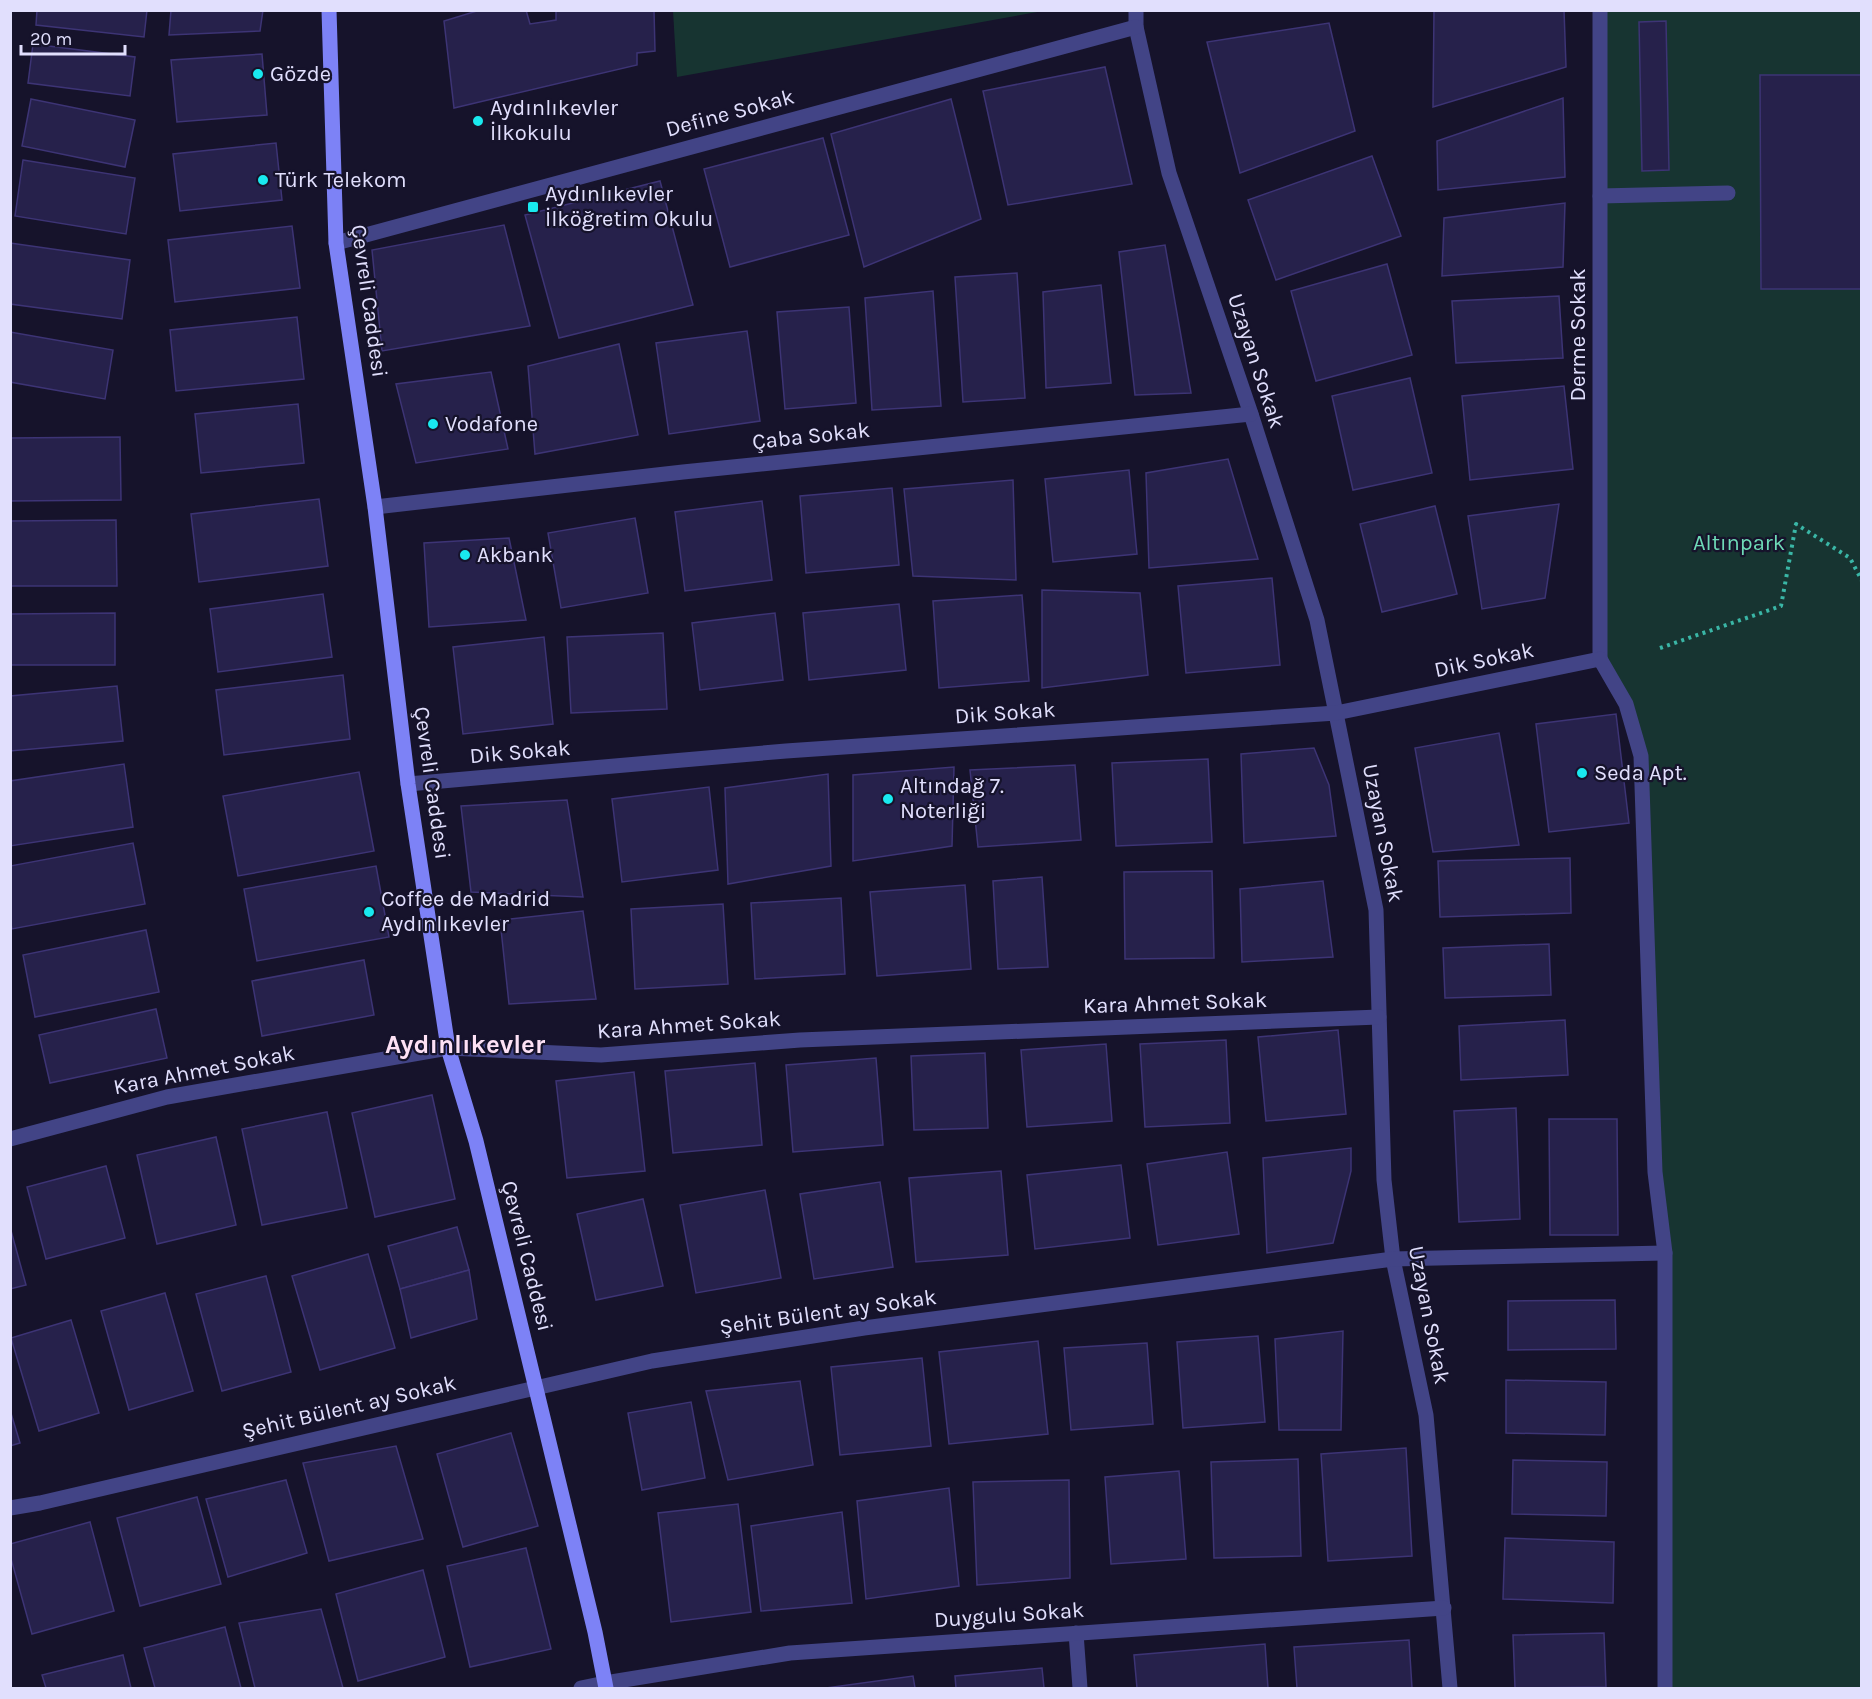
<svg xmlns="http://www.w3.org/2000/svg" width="1872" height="1699" viewBox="0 0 1872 1699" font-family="Karla,sans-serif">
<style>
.green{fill:#173431}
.building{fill:#26214b;stroke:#3d3475;stroke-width:1.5}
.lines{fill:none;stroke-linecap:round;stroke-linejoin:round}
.path{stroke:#3ab6a6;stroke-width:4;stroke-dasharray:3 4.5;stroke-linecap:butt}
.service{stroke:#424486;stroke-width:15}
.minor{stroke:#424486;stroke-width:15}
.tertiary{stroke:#424486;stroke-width:15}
.secondary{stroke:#7d82f6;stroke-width:15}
.poi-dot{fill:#19e9ef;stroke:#16132b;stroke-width:2}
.labels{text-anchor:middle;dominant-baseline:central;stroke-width:4.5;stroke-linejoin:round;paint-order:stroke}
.poi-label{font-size:22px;fill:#e1dffd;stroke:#16132b;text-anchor:start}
.street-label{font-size:22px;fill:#e1dffd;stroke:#16132b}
.park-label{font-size:22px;fill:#6edab7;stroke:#16132b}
.quarter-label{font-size:26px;font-weight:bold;fill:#fde1f5;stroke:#16132b}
</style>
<rect width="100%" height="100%" fill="#16132b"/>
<g class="green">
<polygon points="673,11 673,10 1043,11 677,77"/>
<polygon points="1600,11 1861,11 1861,1688 1665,1688 1665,1253 1641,756 1600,659"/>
</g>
<g class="building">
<polygon points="37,10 147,10 144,37 36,25"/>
<polygon points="171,10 263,10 260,31 169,35"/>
<polygon points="480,10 526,10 530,24 556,20 556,10 654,10 655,51 637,53 637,65 454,108 444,21"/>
<polygon points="1434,10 1564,10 1566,67 1433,107"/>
<polygon points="1666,21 1669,170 1642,171 1639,22"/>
<polygon points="1329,23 1355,131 1240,173 1207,42"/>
<polygon points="33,44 135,57 130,96 28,83"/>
<polygon points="262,54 267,115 177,122 171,60"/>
<polygon points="1105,67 1132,184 1008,205 983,91"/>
<polygon points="1760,75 1862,75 1862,289 1761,289"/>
<polygon points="1563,98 1565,177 1438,190 1437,141"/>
<polygon points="31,99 135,120 125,167 22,146"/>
<polygon points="951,99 981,219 864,267 831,134"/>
<polygon points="823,138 849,235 730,267 704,169"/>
<polygon points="276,143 282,200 180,211 173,154"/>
<polygon points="1372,156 1401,236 1276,280 1248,200"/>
<polygon points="23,160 135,178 126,234 15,216"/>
<polygon points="660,181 693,305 559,338 525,215"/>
<polygon points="1565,203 1563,267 1442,276 1444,218"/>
<polygon points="504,225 530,326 382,351 372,250"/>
<polygon points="292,226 300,288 175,302 168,240"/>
<polygon points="10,243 130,260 122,319 10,304"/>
<polygon points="1165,245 1191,393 1135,395 1119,252"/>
<polygon points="1387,264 1412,355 1316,381 1291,291"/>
<polygon points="1017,273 1025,398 963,402 955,277"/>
<polygon points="1101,285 1111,383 1046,388 1043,292"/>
<polygon points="933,291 941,406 872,410 865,298"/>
<polygon points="1559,296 1563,358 1456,363 1452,301"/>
<polygon points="849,307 856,403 785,409 777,312"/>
<polygon points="297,317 304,379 176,391 170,330"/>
<polygon points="747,331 760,421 669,434 656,343"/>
<polygon points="10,332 113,350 105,399 10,382"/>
<polygon points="619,344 638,435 535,454 528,366"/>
<polygon points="491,372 508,449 416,463 396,384"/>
<polygon points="1410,378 1432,473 1353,490 1332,396"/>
<polygon points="1564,386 1573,469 1470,480 1462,396"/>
<polygon points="298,404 304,463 201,473 195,414"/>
<polygon points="120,437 121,500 10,501 10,438"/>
<polygon points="1228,459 1258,559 1149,568 1146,473"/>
<polygon points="1129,470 1137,554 1053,562 1045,479"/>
<polygon points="1013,480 1016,580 913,576 904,489"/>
<polygon points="892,488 899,565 806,573 800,496"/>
<polygon points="319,499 328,566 199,582 191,514"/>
<polygon points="762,501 772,580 685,591 675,512"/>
<polygon points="1559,504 1545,598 1482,609 1468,516"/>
<polygon points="1435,506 1457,594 1382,612 1360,524"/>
<polygon points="635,518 648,593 561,608 548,533"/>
<polygon points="116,520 117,586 10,586 10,521"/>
<polygon points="509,538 526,620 429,627 424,543"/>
<polygon points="1272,578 1280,665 1186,673 1178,586"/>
<polygon points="1042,590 1140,593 1148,675 1042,688"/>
<polygon points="323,594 332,657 218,672 210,609"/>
<polygon points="1022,595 1029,681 939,688 933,601"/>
<polygon points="899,604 906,670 809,680 803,613"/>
<polygon points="115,613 115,665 10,665 10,614"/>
<polygon points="775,613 783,680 700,690 692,623"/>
<polygon points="663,633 667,709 571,713 567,637"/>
<polygon points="544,637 553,724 463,734 453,647"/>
<polygon points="343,675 350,739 224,755 216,690"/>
<polygon points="117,686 123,741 10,751 10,696"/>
<polygon points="1616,714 1629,823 1549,832 1536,724"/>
<polygon points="1499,733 1519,845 1433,852 1415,748"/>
<polygon points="1314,748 1329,785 1336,836 1244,843 1241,754"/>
<polygon points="1208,759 1212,842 1116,846 1112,763"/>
<polygon points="124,764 133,827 10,846 10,781"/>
<polygon points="1075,765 1081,840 978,847 970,770"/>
<polygon points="954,767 952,846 853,861 853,775"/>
<polygon points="359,772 374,851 238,876 223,796"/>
<polygon points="828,774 831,866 728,884 725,788"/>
<polygon points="709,787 718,870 622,882 612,799"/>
<polygon points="567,800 583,897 471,892 461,806"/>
<polygon points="133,843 145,904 12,929 10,919 10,866"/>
<polygon points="1570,858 1571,913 1440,917 1438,861"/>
<polygon points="376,866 389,937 257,961 244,889"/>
<polygon points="1212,871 1214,958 1125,959 1124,872"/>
<polygon points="1042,877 1048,967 998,969 993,881"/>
<polygon points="1323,881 1333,957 1242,962 1240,889"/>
<polygon points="965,885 971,969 877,976 870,892"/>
<polygon points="841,898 845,974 755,979 751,903"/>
<polygon points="723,904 728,984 635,989 631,909"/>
<polygon points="583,911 596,999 509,1004 500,920"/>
<polygon points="146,930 159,992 35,1017 23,955"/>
<polygon points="1549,944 1551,995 1445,998 1443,948"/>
<polygon points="364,960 374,1015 262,1036 252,981"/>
<polygon points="156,1009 167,1058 50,1083 39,1035"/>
<polygon points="1565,1020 1568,1075 1461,1080 1459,1026"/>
<polygon points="1338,1030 1346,1114 1266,1121 1258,1037"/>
<polygon points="1226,1040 1230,1123 1145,1127 1140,1044"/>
<polygon points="1106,1044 1112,1121 1027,1127 1021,1050"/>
<polygon points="985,1053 988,1128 914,1130 911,1056"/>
<polygon points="876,1058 883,1145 793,1152 786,1065"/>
<polygon points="755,1063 762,1145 673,1153 665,1071"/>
<polygon points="634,1072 645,1171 567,1178 556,1081"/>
<polygon points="432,1095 455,1199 375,1217 352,1113"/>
<polygon points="1516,1108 1520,1219 1459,1222 1454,1111"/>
<polygon points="327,1112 347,1208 262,1225 242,1129"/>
<polygon points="1549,1119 1617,1119 1618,1235 1550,1235"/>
<polygon points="216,1137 236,1225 157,1244 137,1155"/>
<polygon points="1351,1148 1351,1171 1333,1243 1267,1253 1263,1158"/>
<polygon points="1227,1152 1239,1234 1158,1245 1147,1164"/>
<polygon points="1121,1165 1130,1238 1035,1249 1027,1175"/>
<polygon points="106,1166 125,1238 46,1259 27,1187"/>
<polygon points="1001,1171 1008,1255 916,1262 909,1178"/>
<polygon points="880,1182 893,1267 814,1279 800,1194"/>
<polygon points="765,1190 781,1278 696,1293 680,1205"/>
<polygon points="643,1199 663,1286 596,1300 577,1214"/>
<polygon points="10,1227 26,1285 10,1289"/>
<polygon points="457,1227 469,1270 400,1289 388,1246"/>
<polygon points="368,1254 395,1348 320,1370 292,1276"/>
<polygon points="469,1270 477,1319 411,1338 400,1289"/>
<polygon points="266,1276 291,1372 222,1391 196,1294"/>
<polygon points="165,1293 193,1391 129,1410 101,1311"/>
<polygon points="1615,1300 1616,1349 1508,1350 1508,1301"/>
<polygon points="71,1320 99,1413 39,1431 11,1338"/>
<polygon points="1343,1331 1341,1430 1279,1430 1275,1339"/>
<polygon points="1258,1336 1265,1422 1183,1428 1177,1342"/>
<polygon points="1038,1341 1048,1434 949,1444 939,1352"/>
<polygon points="1147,1343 1153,1424 1071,1430 1064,1348"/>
<polygon points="922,1358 931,1446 840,1455 831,1367"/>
<polygon points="1506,1380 1606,1382 1605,1435 1506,1433"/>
<polygon points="800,1381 813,1465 728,1480 706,1391"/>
<polygon points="691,1402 705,1478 642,1490 628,1413"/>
<polygon points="10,1410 20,1443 10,1446"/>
<polygon points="511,1433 538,1526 463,1547 437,1454"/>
<polygon points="396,1446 423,1539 329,1561 303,1463"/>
<polygon points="1406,1448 1412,1556 1328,1561 1321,1454"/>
<polygon points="1298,1459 1301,1556 1214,1558 1211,1462"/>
<polygon points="1513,1460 1607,1462 1606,1516 1512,1514"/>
<polygon points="1179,1471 1186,1559 1111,1564 1105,1477"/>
<polygon points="286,1480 307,1553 228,1577 206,1499"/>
<polygon points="1069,1480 1070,1578 977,1585 973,1482"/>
<polygon points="949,1488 959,1586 866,1599 857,1501"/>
<polygon points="197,1497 221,1584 140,1606 117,1518"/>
<polygon points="738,1504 751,1612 671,1622 658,1513"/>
<polygon points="842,1512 852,1603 761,1611 751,1526"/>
<polygon points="90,1522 114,1611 32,1634 10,1555 10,1544"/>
<polygon points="1505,1538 1614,1542 1613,1603 1503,1599"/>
<polygon points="526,1548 551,1649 470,1667 447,1566"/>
<polygon points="423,1570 445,1657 358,1681 336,1594"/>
<polygon points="321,1609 343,1688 255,1688 239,1623"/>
<polygon points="225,1627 241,1688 155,1688 144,1648"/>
<polygon points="1604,1633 1606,1687 1515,1688 1513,1635"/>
<polygon points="1409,1640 1412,1688 1297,1688 1294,1647"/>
<polygon points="1265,1644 1268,1688 1137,1688 1134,1655"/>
<polygon points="123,1655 131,1688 46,1688 42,1675"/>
<polygon points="1042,1668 1044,1688 956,1688 955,1676"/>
<polygon points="913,1676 915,1688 826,1688"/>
</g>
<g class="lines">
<polyline class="path" points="1660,648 1781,606 1796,524 1850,558 1862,581"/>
<polyline class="service" points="1600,196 1728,193"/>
<g class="minor">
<polyline points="1136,10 1136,27 1169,173 1251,414 1317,620 1376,910 1384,1180 1393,1259 1426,1415 1450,1688"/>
<polyline points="336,243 1136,27"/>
<polyline points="375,507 683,472 1251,414"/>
<polyline points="408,784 786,751 1336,713 1600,659 1600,10"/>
<polyline points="10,1139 167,1097 448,1048 601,1055 800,1040 1379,1017"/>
<polyline points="10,1508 40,1503 652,1361 864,1328 1393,1259 1665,1253"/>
<polyline points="1076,1633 1080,1688"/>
<polyline points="581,1688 605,1683 790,1653 1444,1608"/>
</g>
<polyline class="tertiary" points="1600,659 1626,704 1641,756 1655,1172 1665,1253 1665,1688"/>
<polyline class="secondary" points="329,10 336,243 375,507 408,784 448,1048 476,1141 595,1632 606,1688"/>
</g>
<g class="poi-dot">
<circle cx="258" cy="74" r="6"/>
<circle cx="478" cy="121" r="6"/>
<circle cx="263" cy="180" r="6"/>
<rect x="527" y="201" width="12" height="12" rx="3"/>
<circle cx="433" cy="424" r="6"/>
<circle cx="465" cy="555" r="6"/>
<circle cx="1582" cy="773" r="6"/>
<circle cx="888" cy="799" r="6"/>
<circle cx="369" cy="912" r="6"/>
</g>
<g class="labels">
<g class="poi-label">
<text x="270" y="74">Gözde</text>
<text x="490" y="108">Aydınlıkevler<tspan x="490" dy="25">İlkokulu</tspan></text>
<text x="275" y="180">Türk Telekom</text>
<text x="545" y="194">Aydınlıkevler<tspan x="545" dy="25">İlköğretim Okulu</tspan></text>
<text x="445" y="424">Vodafone</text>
<text x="477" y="555">Akbank</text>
<text x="1594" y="773">Seda Apt.</text>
<text x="900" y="786">Altındağ 7.<tspan x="900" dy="25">Noterliği</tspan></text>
<text x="381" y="899">Coffee de Madrid<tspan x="381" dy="25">Aydınlıkevler</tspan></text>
</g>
<g class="street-label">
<text transform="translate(730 113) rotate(-15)">Define Sokak</text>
<text transform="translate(369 301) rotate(82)">Çevreli Caddesi</text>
<text transform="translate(1578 335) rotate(-90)">Derme Sokak</text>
<text transform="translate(1256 361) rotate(72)">Uzayan Sokak</text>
<text transform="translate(811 436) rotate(-6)">Çaba Sokak</text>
<text transform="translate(1484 660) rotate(-12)">Dik Sokak</text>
<text transform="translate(1005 713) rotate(-4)">Dik Sokak</text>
<text transform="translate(520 752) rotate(-5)">Dik Sokak</text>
<text transform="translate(432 783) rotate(82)">Çevreli Caddesi</text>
<text transform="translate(1383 833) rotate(79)">Uzayan Sokak</text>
<text transform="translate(1175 1003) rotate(-2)">Kara Ahmet Sokak</text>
<text transform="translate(689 1025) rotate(-4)">Kara Ahmet Sokak</text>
<text transform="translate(204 1070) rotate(-11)">Kara Ahmet Sokak</text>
<text transform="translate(527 1256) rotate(76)">Çevreli Caddesi</text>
<text transform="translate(828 1312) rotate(-8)">Şehit Bülent ay Sokak</text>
<text transform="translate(1429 1315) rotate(79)">Uzayan Sokak</text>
<text transform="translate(349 1407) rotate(-13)">Şehit Bülent ay Sokak</text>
<text transform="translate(1009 1615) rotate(-4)">Duygulu Sokak</text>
</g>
<g class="park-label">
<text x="1739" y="543">Altınpark</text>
</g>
<g class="quarter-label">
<text x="465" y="1044">Aydınlıkevler</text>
</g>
</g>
<rect width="1872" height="1699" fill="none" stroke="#e1dffd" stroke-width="24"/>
<path d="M21 45v9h104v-9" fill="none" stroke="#e1dffd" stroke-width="3"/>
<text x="30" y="45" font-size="18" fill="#e1dffd" stroke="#16132b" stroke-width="4.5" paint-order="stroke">20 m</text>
</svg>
